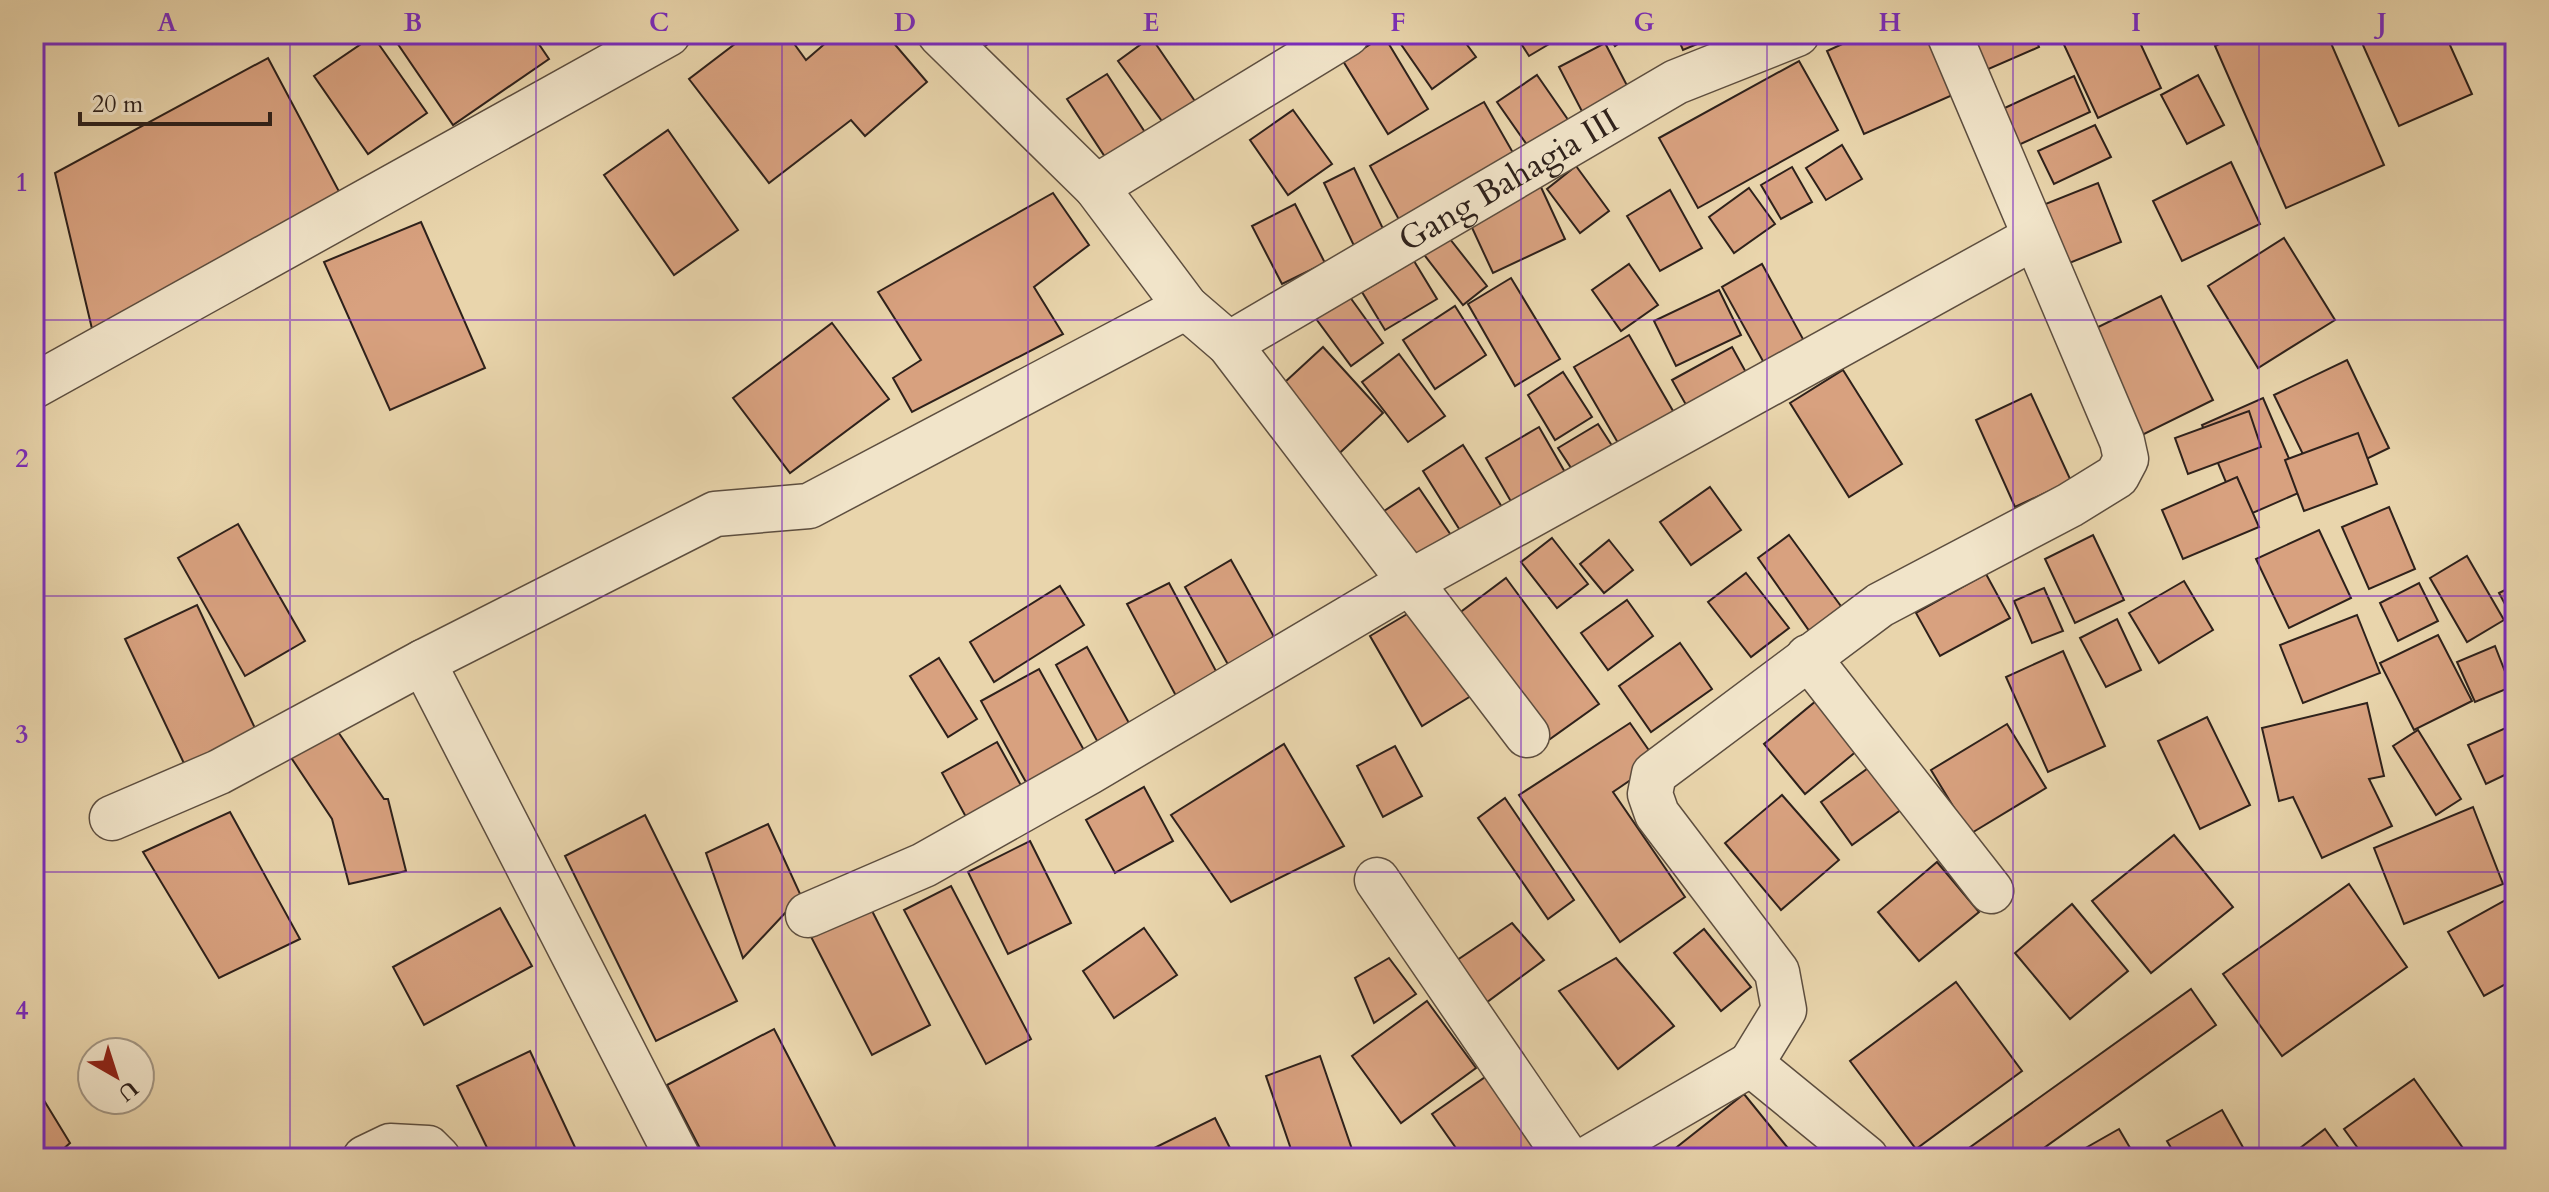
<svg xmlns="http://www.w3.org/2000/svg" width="2549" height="1192" viewBox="0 0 2549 1192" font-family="Cardo,serif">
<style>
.building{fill:#d8a17f;stroke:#2e211b;stroke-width:2}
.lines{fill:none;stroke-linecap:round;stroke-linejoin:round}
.minor-casing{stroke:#5d4e3f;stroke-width:47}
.minor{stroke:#f1e4c9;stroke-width:44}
.grid{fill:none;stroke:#7b2cbf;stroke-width:2;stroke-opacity:0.55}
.labels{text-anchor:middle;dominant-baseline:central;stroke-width:6;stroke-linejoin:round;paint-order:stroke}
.street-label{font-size:34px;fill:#2e211b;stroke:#f1e4c9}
.neatline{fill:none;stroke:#7b2cbf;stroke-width:3}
.grid-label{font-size:26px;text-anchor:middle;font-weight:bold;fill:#7b2cbf}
</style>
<rect width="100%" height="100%" fill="#e9d5ac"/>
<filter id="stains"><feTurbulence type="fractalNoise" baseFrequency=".0025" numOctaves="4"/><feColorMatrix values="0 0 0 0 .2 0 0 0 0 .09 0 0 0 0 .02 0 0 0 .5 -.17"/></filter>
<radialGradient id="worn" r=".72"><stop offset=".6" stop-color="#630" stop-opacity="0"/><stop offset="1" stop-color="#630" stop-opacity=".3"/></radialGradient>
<g class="building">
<polygon points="34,34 48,34 50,37 34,45"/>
<polygon points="391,34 532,34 549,59 453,125"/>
<polygon points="748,34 787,34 806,60 836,34 886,34 927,82 865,136 851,120 769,183 689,79"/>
<polygon points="977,34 1004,34 985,46"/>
<polygon points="1407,34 1459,34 1476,57 1432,89 1398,40"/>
<polygon points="1515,34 1566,34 1529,56"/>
<polygon points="1607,34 1632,34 1615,46"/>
<polygon points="1676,34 1721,34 1683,50"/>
<polygon points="1864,34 1940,34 1964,90 1864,134 1827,51"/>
<polygon points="1969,34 2034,34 2039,47 1984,71"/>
<polygon points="2059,34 2136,34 2161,88 2098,118"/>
<polygon points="2242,34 2327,34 2384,165 2286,208 2215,46"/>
<polygon points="2358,34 2445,34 2472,94 2399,126"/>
<polygon points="373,36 427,113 368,154 314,76"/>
<polygon points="1384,36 1428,109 1388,134 1343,61"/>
<polygon points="1151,37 1201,110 1170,132 1118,61"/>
<polygon points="1605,43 1634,99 1588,123 1559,67"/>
<polygon points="268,58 343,199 93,333 55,173"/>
<polygon points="1799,61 1838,130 1698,208 1659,138"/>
<polygon points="1107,74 1152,143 1113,169 1067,99"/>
<polygon points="1537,75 1571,124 1532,152 1497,102"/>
<polygon points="2198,75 2224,125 2187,144 2161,95"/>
<polygon points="2074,76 2090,112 2012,148 1996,112"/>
<polygon points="1484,102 1520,165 1404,229 1370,166"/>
<polygon points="1293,110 1332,164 1288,195 1250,140"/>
<polygon points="2095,125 2111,157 2054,184 2038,151"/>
<polygon points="668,130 738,230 674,275 604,175"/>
<polygon points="1842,145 1862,179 1826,200 1806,168"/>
<polygon points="2231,162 2260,224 2182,261 2153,201"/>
<polygon points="1576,166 1609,211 1580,233 1547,189"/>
<polygon points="1792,167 1812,202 1781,219 1761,185"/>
<polygon points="1354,168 1386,235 1356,250 1324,183"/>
<polygon points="2098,183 2121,242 2067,264 2043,205"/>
<polygon points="1540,185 1565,239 1493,273 1468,219"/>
<polygon points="1749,188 1775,224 1734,253 1709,217"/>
<polygon points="1670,190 1702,248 1660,271 1627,216"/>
<polygon points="1053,193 1089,245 1034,287 1063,334 912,412 893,378 921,360 878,292"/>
<polygon points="1295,204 1325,263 1282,284 1252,226"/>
<polygon points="421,222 485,368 390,410 324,262"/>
<polygon points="1446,234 1487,286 1463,305 1422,252"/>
<polygon points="2284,238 2335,320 2258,368 2208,286"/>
<polygon points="1414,261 1437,299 1385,330 1362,292"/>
<polygon points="1629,264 1658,305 1621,331 1592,290"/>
<polygon points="1762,264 1809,350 1769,372 1722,287"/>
<polygon points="1511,278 1560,359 1515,386 1468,304"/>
<polygon points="1719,290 1741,335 1676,366 1654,321"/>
<polygon points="1347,293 1383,343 1351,366 1314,316"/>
<polygon points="2161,296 2213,400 2134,439 2082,335"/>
<polygon points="1455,306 1486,355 1435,389 1403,340"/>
<polygon points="832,323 889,399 790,473 733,398"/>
<polygon points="1629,335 1680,423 1625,455 1574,367"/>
<polygon points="1323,347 1383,413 1332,460 1272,394"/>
<polygon points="1732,347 1753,385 1694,419 1672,380"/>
<polygon points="1399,354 1445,416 1408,442 1362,382"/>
<polygon points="2347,360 2389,448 2317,483 2274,395"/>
<polygon points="1843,370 1902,464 1849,497 1790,403"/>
<polygon points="1563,372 1592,417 1555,440 1528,395"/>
<polygon points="2031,394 2071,481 2015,507 1976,420"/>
<polygon points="2263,398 2303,491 2241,518 2202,425"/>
<polygon points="2249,411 2261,447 2188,474 2175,438"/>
<polygon points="1598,424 1618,455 1579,480 1558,448"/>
<polygon points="1539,427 1566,474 1513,505 1486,458"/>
<polygon points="2358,433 2377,484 2304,511 2285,460"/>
<polygon points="1463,445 1507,515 1466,540 1423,471"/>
<polygon points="2237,477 2259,527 2183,559 2162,510"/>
<polygon points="1710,487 1741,530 1691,565 1660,522"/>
<polygon points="1419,488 1457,544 1417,572 1378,515"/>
<polygon points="2389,507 2415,569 2369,589 2342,527"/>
<polygon points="238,524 305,641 245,676 178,558"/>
<polygon points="2319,530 2351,598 2289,628 2256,559"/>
<polygon points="1789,535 1843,609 1810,632 1758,558"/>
<polygon points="2093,535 2124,600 2075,623 2045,559"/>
<polygon points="1552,538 1588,584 1557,608 1521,562"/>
<polygon points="1609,540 1633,570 1604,593 1580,564"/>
<polygon points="2467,556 2504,620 2467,642 2430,578"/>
<polygon points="1231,560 1278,644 1231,670 1185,587"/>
<polygon points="1746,573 1789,628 1751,657 1708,602"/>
<polygon points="1986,574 2010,618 1940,656 1916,613"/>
<polygon points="1506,578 1599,704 1550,739 1458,614"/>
<polygon points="2184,581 2213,630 2159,663 2129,613"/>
<polygon points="1169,583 1224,686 1183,709 1127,604"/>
<polygon points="2419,583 2438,621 2398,641 2380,603"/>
<polygon points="2515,585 2515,623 2499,593"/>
<polygon points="1060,586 1084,625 994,682 970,642"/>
<polygon points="2044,588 2063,631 2032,643 2014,601"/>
<polygon points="1627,600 1653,636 1608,670 1581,633"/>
<polygon points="197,605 261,741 190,776 125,639"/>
<polygon points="1419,607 1471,696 1422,726 1370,636"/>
<polygon points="2357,615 2380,673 2303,703 2280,645"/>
<polygon points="2117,619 2141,670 2106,687 2080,638"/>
<polygon points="2438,635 2472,701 2414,730 2380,663"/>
<polygon points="1680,643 1712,689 1651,732 1619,686"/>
<polygon points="2495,646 2511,687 2475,702 2457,662"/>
<polygon points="1087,647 1134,732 1102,750 1056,665"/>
<polygon points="2063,651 2105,746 2048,772 2006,677"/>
<polygon points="939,658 977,719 948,737 910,676"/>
<polygon points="1039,669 1090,761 1032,793 981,701"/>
<polygon points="2515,689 2515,716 2505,693"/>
<polygon points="1822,696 1864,745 1805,794 1764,744"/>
<polygon points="2367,703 2384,776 2369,779 2392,826 2322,858 2293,797 2279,801 2262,728"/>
<polygon points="2207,717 2250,805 2200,829 2158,741"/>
<polygon points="1630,723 1657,762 1613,792 1685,897 1620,942 1519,795"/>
<polygon points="2007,724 2046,788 1970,834 1931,770"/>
<polygon points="334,726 384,799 388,799 406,871 349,884 332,819 290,756"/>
<polygon points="2510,726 2515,736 2515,770 2486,784 2468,745"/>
<polygon points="2418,730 2461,799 2436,815 2393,746"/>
<polygon points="997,742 1028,798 972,828 942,773"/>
<polygon points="1284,744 1344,846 1231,902 1171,815"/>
<polygon points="1395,746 1422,796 1383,817 1357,766"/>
<polygon points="1878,761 1909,804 1852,845 1821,802"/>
<polygon points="1144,787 1173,841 1115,873 1086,820"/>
<polygon points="1782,795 1839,860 1781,910 1725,843"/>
<polygon points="1505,798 1574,900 1548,919 1478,818"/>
<polygon points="2473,807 2503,884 2404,924 2374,848"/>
<polygon points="230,812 300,939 219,978 143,852"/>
<polygon points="645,815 737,1001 656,1041 565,856"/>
<polygon points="768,824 801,896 743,958 706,853"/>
<polygon points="2515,829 2515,853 2506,833"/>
<polygon points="2174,835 2233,907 2151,973 2092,901"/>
<polygon points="1030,841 1071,923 1008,954 968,872"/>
<polygon points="1937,862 1979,912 1919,961 1878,912"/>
<polygon points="2349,884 2407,967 2282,1056 2223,974"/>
<polygon points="951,886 1031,1039 986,1064 904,910"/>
<polygon points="2513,896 2515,979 2484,996 2448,932"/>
<polygon points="866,899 930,1025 872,1055 807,929"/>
<polygon points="2072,904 2128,971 2070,1019 2015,953"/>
<polygon points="500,908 532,966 424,1025 393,967"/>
<polygon points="1512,923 1544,960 1475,1011 1444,969"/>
<polygon points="1144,928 1177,975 1114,1018 1083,971"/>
<polygon points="1704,929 1751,987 1721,1011 1674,953"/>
<polygon points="1389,958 1416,994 1374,1023 1355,978"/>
<polygon points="1616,958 1674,1026 1618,1069 1559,991"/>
<polygon points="1956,982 2022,1071 1916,1149 1850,1061"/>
<polygon points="2191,989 2216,1025 2030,1158 1966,1158 1962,1153"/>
<polygon points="1427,1001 1476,1068 1401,1123 1352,1056"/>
<polygon points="774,1029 840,1156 705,1158 667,1085"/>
<polygon points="530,1051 580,1158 492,1158 457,1086"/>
<polygon points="1320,1056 1355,1158 1294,1158 1266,1076"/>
<polygon points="1491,1073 1548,1158 1463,1158 1432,1114"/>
<polygon points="2414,1079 2470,1158 2365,1158 2344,1129"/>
<polygon points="34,1084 70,1143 53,1158 34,1158"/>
<polygon points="1744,1094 1796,1158 1663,1158"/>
<polygon points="2222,1110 2249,1158 2177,1158 2167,1141"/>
<polygon points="1215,1118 1235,1158 1134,1158"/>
<polygon points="2119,1129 2136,1158 2068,1158"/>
<polygon points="2325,1129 2346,1158 2287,1158"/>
</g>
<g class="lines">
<g class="minor-casing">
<g id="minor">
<polyline points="940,34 1096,187 1186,307 1229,344 1527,735"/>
<polyline points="1096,187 1347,34"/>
<path id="s1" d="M1229,344L1676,82L1797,34"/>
<polyline points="34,386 668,34"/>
<polyline points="1808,657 1991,891"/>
<polyline points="423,662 715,514 809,506 1186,307"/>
<polyline points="112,818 219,772 423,662 678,1158"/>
<polyline points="1377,880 1567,1158"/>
<polyline points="808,915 924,865 1089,772 1410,582 2033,238"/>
<polyline points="365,1158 390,1146 428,1148 438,1158"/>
<polyline points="1589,1158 1751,1064"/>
<polyline points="1866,1158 1751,1064 1784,1010 1777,972 1657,814 1650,794 1654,774 1880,605 2070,505 2117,476 2126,459 2122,441 1949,34"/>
</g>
</g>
<use href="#minor" class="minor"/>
</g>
<path class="grid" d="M290,34V1158M536,34V1158M782,34V1158M1028,34V1158M1274,34V1158M1521,34V1158M1767,34V1158M2013,34V1158M2259,34V1158M34,320H2515M34,596H2515M34,872H2515"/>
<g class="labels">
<g class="street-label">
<text stroke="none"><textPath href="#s1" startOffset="324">Gang Bahagia III</textPath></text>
</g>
</g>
<rect width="2549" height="1192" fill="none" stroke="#e9d5ac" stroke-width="88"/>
<g transform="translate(116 1076) rotate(141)"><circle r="38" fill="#f1e4c9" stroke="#a39683" stroke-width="2"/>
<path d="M0-6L14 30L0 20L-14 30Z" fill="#8f2418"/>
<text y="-12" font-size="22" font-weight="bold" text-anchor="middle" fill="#2e211b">U</text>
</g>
<path d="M80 112v12h190v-12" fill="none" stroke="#2e211b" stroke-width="4"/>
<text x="92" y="112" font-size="24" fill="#2e211b" stroke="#f1e4c9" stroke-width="6" paint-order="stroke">20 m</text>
<rect x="44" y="44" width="2461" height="1104" class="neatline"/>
<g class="grid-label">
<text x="167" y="31">A</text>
<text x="413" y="31">B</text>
<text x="659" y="31">C</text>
<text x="905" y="31">D</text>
<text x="1151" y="31">E</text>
<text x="1398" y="31">F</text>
<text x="1644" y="31">G</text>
<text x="1890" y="31">H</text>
<text x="2136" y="31">I</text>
<text x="2382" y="31">J</text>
<text x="22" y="191">1</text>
<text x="22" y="467">2</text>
<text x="22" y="743">3</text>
<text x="22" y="1019">4</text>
</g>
<rect width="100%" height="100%" filter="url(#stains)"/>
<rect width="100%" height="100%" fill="url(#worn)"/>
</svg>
